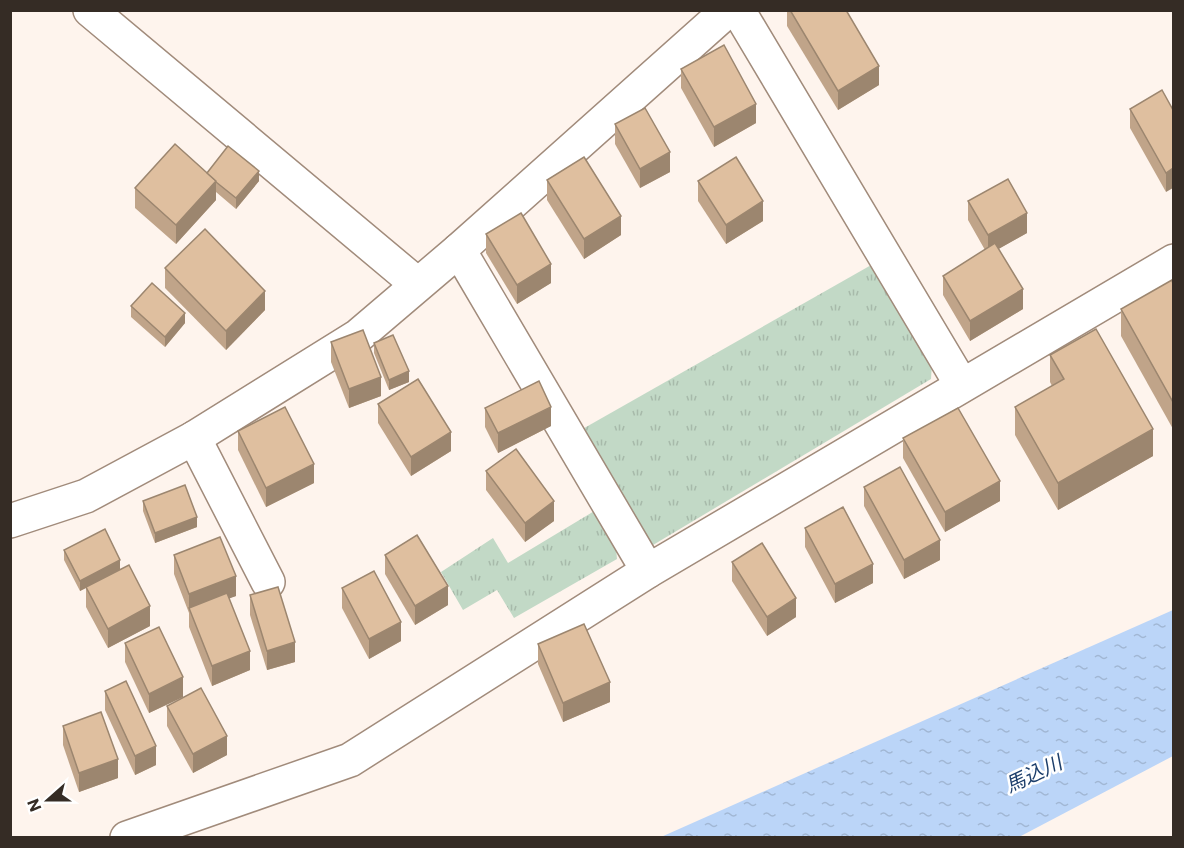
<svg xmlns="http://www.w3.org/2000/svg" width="1184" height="848" viewBox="0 0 1184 848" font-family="Commissioner,'Noto Sans JP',sans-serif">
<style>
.grass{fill:url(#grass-tufts)}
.water{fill:url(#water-ripples)}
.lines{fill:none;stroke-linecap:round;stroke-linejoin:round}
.minor-casing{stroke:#a18b7b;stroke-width:36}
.minor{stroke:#fff;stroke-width:33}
.wall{fill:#c0a489}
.shaded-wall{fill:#9c866f}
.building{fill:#dfbf9f;stroke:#9c866f;stroke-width:1.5}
.labels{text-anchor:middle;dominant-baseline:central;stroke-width:5;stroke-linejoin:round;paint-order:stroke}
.water-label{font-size:20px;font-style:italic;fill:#1d3f6c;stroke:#fff}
</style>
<defs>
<pattern id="grass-tufts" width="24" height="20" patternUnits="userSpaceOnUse" patternTransform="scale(1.5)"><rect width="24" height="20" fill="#c2d9c6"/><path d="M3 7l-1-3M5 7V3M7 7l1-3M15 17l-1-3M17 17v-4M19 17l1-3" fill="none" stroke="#a7baaa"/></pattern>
<pattern id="water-ripples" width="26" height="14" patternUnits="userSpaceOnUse" patternTransform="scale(1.5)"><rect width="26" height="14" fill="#bbd5f8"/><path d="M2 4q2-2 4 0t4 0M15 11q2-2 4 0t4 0" fill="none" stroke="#a1b7d4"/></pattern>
</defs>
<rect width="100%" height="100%" fill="#fef4ed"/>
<g class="grass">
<polygon points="873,264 932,364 931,379 648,548 579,431"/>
<polygon points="596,510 616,548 617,559 514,618 497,590 463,610 441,572 493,538 508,563"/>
</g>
<polygon class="water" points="1173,610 1173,756 1019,837 661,837"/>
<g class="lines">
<g class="minor-casing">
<g id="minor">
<polyline points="90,10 417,284"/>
<polyline points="738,10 961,384"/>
<polyline points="459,250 648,571"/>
<polyline points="194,438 268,582"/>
<polyline points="10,521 86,496 194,438 358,336 459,250 728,10"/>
<polyline points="127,838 350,760 648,571 1174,261"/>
</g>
</g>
<use href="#minor" class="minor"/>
</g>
<g class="wall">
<polygon points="787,10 846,10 879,85 838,110 787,26"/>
<polygon points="681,69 756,123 714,147 681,88"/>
<polygon points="1130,109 1173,110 1166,192 1130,128"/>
<polygon points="615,124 670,172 640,188 615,144"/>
<polygon points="207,173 259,181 236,209 216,192 216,200 176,244 135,208 135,188"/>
<polygon points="547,180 621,235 584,259 547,200"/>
<polygon points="698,181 763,221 726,244 698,201"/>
<polygon points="968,201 1027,233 998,249 1023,309 970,341 943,295 943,276 985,250 968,220"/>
<polygon points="486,234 551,283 517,304 486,253"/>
<polygon points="165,268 265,310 226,350 165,288"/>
<polygon points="1173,284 1173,429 1121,336 1121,309"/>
<polygon points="131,306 185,323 165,347 131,317"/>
<polygon points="331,342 381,396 349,408 331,362"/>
<polygon points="374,343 409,382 389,390 374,353"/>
<polygon points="1050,355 1153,456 1058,510 1015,435 1015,407 1052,386 1050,382"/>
<polygon points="378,404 451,451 411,476 378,423"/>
<polygon points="485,408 551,426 498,453 485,427"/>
<polygon points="238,431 314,483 266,507 238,450"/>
<polygon points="903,438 1000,501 945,532 903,458"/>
<polygon points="486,471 554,521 525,542 486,490"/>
<polygon points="864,487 940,560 904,579 864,506"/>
<polygon points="143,501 197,527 155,543 143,511"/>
<polygon points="805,528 873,583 835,603 805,547"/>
<polygon points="64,550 120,569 150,626 108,648 86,607 86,588 80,591 64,560"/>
<polygon points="174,555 236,596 229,598 250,670 212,686 189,627 189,613 174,574"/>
<polygon points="385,555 448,605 415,625 385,574"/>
<polygon points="732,562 796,617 767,636 732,581"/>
<polygon points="342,588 401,641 369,659 342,608"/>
<polygon points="250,595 295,662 267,670 250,615"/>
<polygon points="125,643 183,697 149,713 125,662"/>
<polygon points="538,644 610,702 563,722 538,664"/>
<polygon points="105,691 156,765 135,775 105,710"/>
<polygon points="167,706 227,755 193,773 167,726"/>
<polygon points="63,726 118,778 79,792 63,745"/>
</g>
<g class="shaded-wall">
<polygon points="879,66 879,85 838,110 838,91"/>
<polygon points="756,104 756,123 714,147 714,127"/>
<polygon points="670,152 670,172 640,188 640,169"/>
<polygon points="1173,168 1173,188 1166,192 1166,173"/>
<polygon points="259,171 259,181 236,209 236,198"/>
<polygon points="216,181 216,200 176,244 176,225"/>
<polygon points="763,201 763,221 726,244 726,225"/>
<polygon points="1027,213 1027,233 988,255 988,235"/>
<polygon points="621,216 621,235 584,259 584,239"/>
<polygon points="551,264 551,283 517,304 517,285"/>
<polygon points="1023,289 1023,309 970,341 970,321"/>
<polygon points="265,291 265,310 226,350 226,331"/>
<polygon points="185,313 185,323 165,347 165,337"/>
<polygon points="409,371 409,382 389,390 389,380"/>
<polygon points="381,377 381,396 349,408 349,389"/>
<polygon points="551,407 551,426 498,453 498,433"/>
<polygon points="1153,429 1153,456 1058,510 1058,483"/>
<polygon points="451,432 451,451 411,476 411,457"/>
<polygon points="314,464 314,483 266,507 266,488"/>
<polygon points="1000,481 1000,501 945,532 945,512"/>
<polygon points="554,501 554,521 525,542 525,523"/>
<polygon points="197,517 197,527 155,543 155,533"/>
<polygon points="940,540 940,560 904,579 904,560"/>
<polygon points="120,560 120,570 80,591 80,581"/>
<polygon points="873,564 873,583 835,603 835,584"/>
<polygon points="236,576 236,596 191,613 189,608 189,594"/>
<polygon points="448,586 448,605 415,625 415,606"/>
<polygon points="796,598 796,617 767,636 767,617"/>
<polygon points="150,606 150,626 108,648 108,629"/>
<polygon points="401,622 401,641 369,659 369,639"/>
<polygon points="295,642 295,662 267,670 267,651"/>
<polygon points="250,651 250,670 212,686 212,666"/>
<polygon points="183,677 183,697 149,713 149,694"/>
<polygon points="610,682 610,702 563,722 563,703"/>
<polygon points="227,736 227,755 193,773 193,754"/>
<polygon points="156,746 156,765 135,775 135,756"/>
<polygon points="118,759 118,778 79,792 79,773"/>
</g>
<g class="building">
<polygon points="790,10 846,10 879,66 838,91"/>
<polygon points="724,45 756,104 714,127 681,69"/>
<polygon points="1162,90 1173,110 1173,168 1166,173 1130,109"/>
<polygon points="645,108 670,152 640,169 615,124"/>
<polygon points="175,144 216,181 176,225 135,188"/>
<polygon points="228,146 259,171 236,198 216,182 216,181 207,173"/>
<polygon points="584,157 621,216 584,239 547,180"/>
<polygon points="736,157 763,201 726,225 698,181"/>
<polygon points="1008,179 1027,213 988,235 968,201"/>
<polygon points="521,213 551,264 517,285 486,234"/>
<polygon points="205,229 265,291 226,331 165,268"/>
<polygon points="995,243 1023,289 970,321 943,276"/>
<polygon points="1172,280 1173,284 1173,402 1121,309"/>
<polygon points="152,283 185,313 165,337 131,306"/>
<polygon points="1096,329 1153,429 1058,483 1015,407 1064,379 1050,355"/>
<polygon points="363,330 381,377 349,389 331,342"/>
<polygon points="393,335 409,371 389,380 374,343"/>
<polygon points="418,379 451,432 411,457 378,404"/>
<polygon points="539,381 551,407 498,433 485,408"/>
<polygon points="285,407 314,464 266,488 238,431"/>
<polygon points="958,408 1000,481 945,512 903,438"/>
<polygon points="516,449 554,501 525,523 486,471"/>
<polygon points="900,467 940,540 904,560 864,487"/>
<polygon points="185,485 197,517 155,533 143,501"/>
<polygon points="843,507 873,564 835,584 805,528"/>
<polygon points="105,529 120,560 80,581 64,550"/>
<polygon points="417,535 448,586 415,606 385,555"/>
<polygon points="220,537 236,576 189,594 174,555"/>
<polygon points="762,543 796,598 767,617 732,562"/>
<polygon points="129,565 150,606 108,629 86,587"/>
<polygon points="374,571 401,622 369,639 342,588"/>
<polygon points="278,587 295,642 267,651 250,595"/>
<polygon points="227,593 250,651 212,666 189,608"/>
<polygon points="584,624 610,682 563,703 538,644"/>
<polygon points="159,627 183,677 149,694 125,643"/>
<polygon points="126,681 156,746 135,756 105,691"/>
<polygon points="201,688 227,736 193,754 167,706"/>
<polygon points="101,712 118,759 79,773 63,726"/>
</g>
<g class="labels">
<g class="water-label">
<text transform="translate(1033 773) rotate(-25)">馬込川</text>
</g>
</g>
<rect width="1184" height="848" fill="none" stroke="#352c25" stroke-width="24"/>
<g transform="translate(48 800) rotate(249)" stroke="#ffffff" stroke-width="4.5" paint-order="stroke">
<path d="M0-4.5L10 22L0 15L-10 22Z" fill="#352c25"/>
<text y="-9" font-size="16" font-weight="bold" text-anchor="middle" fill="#352c25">N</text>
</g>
</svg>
